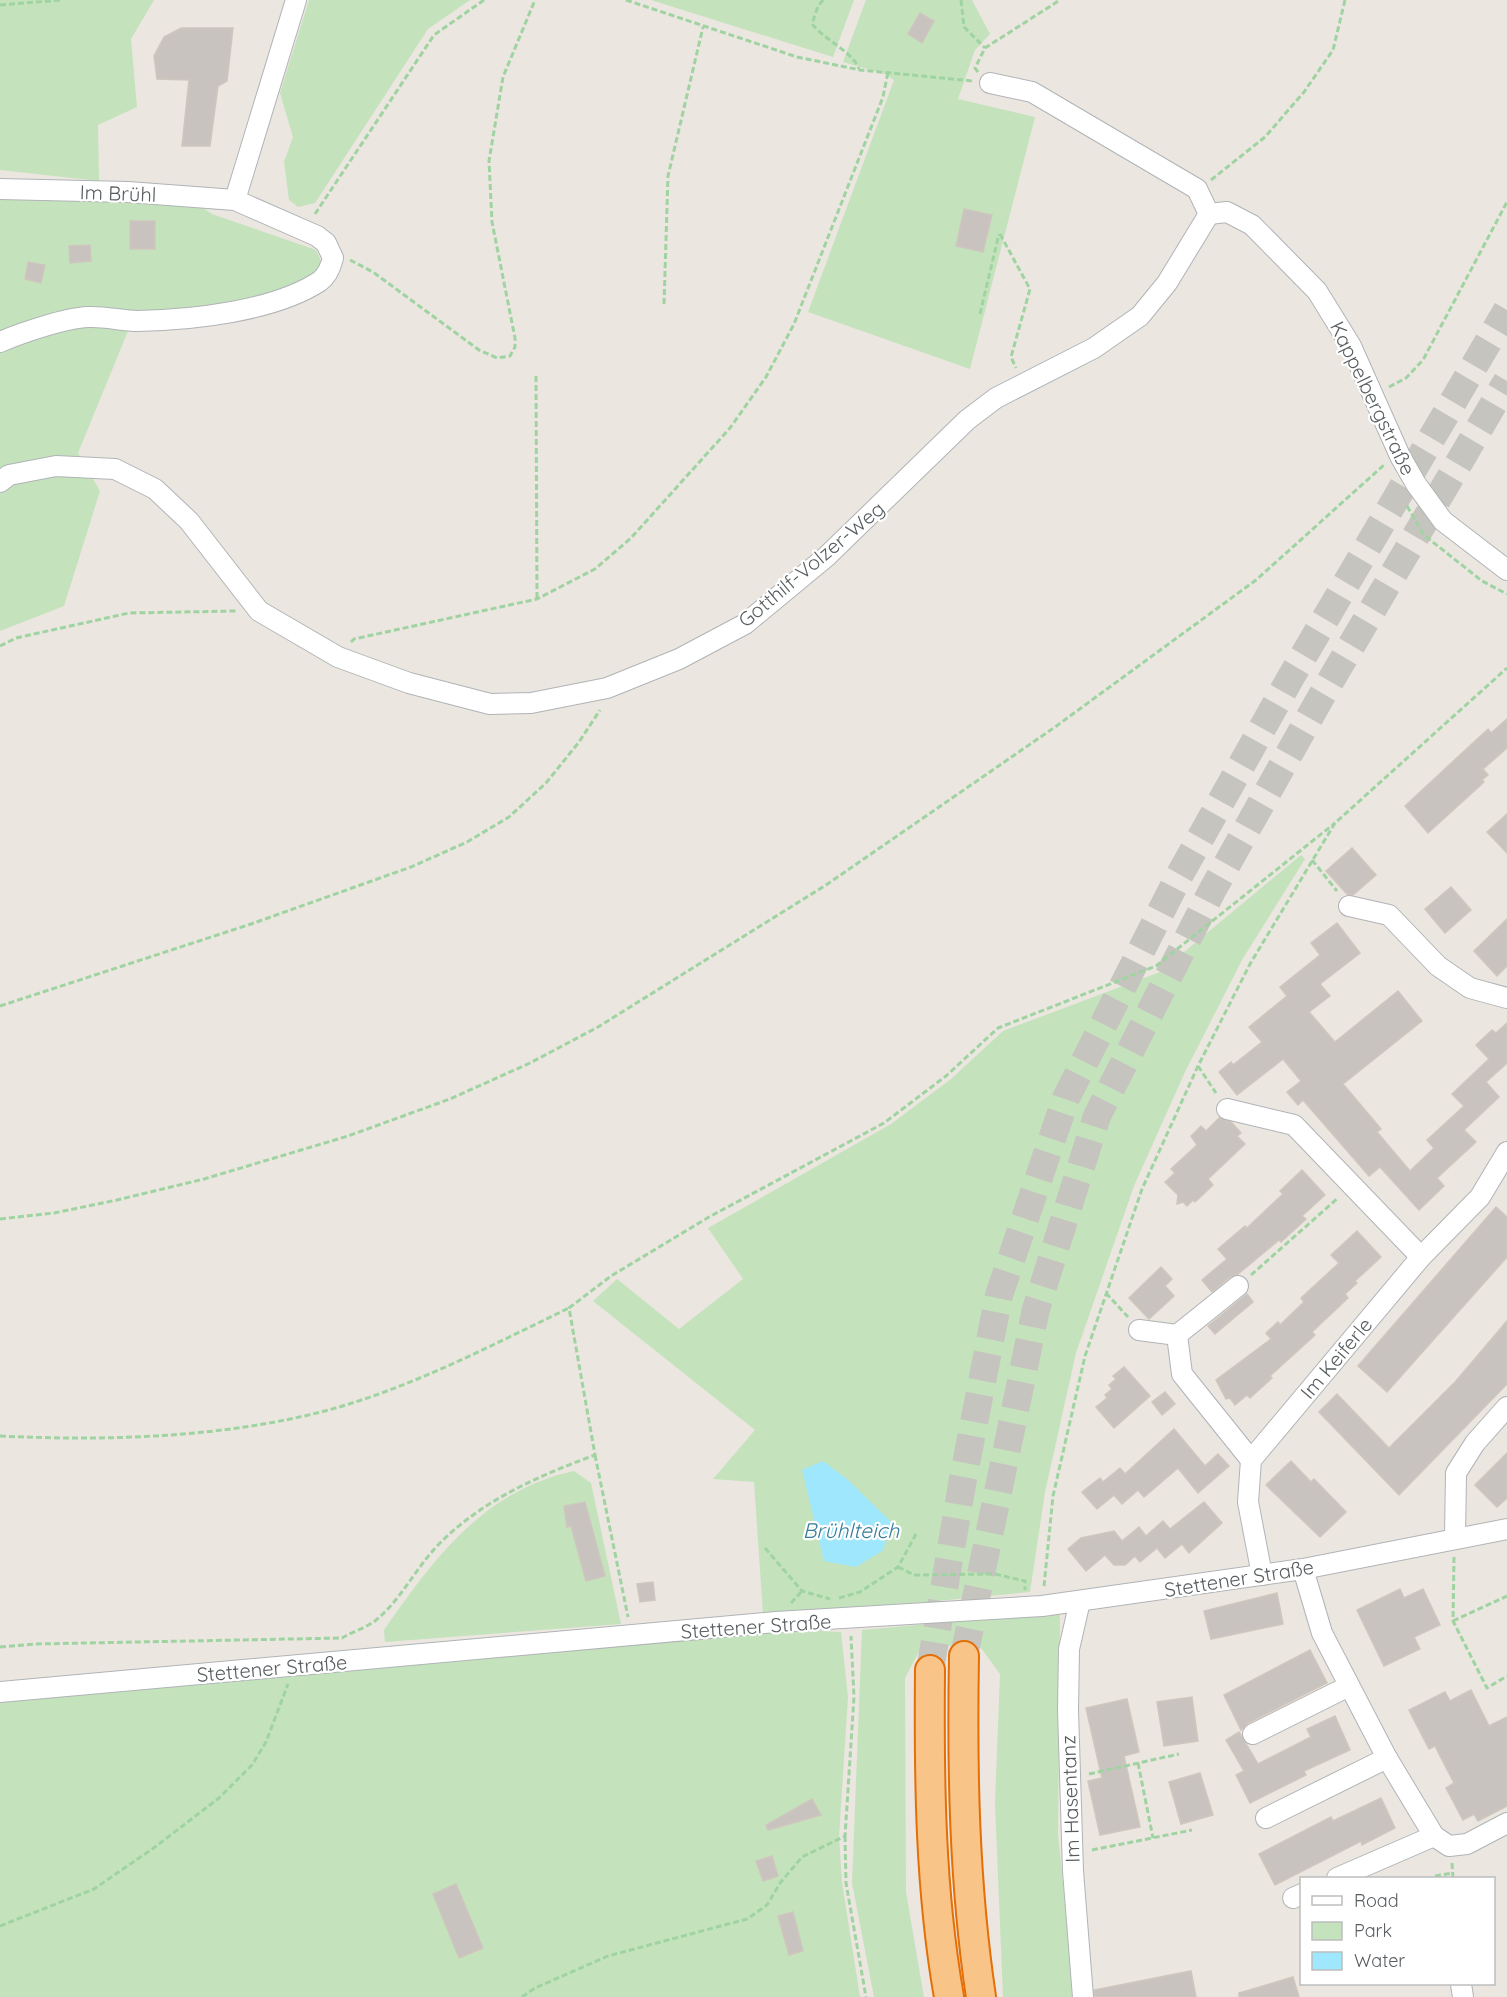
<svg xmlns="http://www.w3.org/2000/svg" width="1507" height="1997" viewBox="0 0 1507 1997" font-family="Quicksand,sans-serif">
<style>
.green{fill:#c4e3bc}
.water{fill:#9ee7fc}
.building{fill:#c8c3bf;stroke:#cfc6be;stroke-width:1.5}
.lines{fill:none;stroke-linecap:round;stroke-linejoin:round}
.highway-tunnel{stroke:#c6c4bf;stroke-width:28;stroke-dasharray:28 14;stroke-linecap:butt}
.minor-casing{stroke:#b0b4b7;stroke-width:22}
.highway-casing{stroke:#e46f07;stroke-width:32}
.path{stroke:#9fd4a2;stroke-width:3;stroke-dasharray:6 3;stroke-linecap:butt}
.minor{stroke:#fff;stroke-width:20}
.highway{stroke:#f9c488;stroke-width:28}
.labels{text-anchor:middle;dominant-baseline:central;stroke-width:4.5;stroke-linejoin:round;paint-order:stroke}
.street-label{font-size:20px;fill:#585d60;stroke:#fff}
.water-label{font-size:21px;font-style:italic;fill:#387e9b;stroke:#fff}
</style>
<rect width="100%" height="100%" fill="#ebe6df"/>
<g class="green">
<polygon points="0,0 154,0 131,39 137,107 98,125 99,181 0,170"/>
<polygon points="309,0 470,0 428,29 315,203 298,207 289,200 284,162 293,137 280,93"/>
<polygon points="651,0 854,0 833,57"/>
<polygon points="866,0 972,0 990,34 975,50 958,99 1035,117 970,369 808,312 894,80 885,74 843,62"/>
<polygon points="0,192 193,201 212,214 316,250 322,263 318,275 274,293 209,306 135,314 78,453 100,491 64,606 0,631"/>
<polygon points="1301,855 1305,859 1242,960 1185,1072 1134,1186 1076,1353 1045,1492 1030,1592 854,1609 763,1614 754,1482 713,1479 755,1430 593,1301 617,1279 679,1329 743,1279 708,1228 891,1124 951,1079 1003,1031 1160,972"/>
<path d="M574,1471L591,1483L621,1624L385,1642L384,1630C433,1559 484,1490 574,1471Z"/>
<polygon points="1060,1612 1058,1834 1075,1997 1003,1997 995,1804 1000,1674 981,1648 923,1644 905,1678 906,1892 924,1997 874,1997 852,1883 862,1630"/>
<polygon points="773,1629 841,1632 848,1697 839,1837 842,1882 860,1997 0,1997 0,1696"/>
</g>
<polygon class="water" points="823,1461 848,1480 893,1524 882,1551 856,1567 824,1561 802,1470"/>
<g class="building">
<polygon points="920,13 934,21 922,43 908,34"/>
<polygon points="181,28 233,28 227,81 218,86 210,146 182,146 189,80 157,79 154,56 164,37"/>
<polygon points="964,209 992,215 983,252 956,246"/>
<rect x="130" y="221" width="25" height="28"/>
<polygon points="90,245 91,261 70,263 69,246"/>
<polygon points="28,262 45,265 41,283 25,279"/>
<polygon points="1507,719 1507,748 1483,769 1488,775 1482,780 1484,782 1428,833 1405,806 1488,729 1491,733"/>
<polygon points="1507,814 1507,853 1487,832"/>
<polygon points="1352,848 1376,875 1353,895 1347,894 1326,871"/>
<polygon points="1451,887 1471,910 1445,933 1425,909"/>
<polygon points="1507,919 1507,966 1497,976 1474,951"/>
<polygon points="1337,923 1360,953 1320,984 1330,996 1309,1012 1335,1042 1398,991 1422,1021 1343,1084 1381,1129 1377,1132 1410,1171 1434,1148 1427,1140 1464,1106 1452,1094 1489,1059 1476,1045 1492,1030 1496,1033 1507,1023 1507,1063 1486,1082 1499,1097 1464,1130 1476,1142 1437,1178 1444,1186 1419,1210 1380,1167 1369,1176 1303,1100 1298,1105 1287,1092 1301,1081 1283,1059 1237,1095 1219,1072 1231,1062 1233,1065 1262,1042 1249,1027 1287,996 1280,987 1320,955 1311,943"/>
<polygon points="1219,1118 1231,1122 1241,1133 1237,1136 1245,1144 1208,1179 1213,1185 1195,1202 1193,1200 1187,1206 1183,1202 1177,1204 1178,1195 1165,1182 1175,1173 1171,1169 1197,1145 1191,1136 1201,1126 1206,1131"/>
<polygon points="1302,1170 1325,1195 1302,1216 1306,1219 1281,1242 1279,1240 1238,1274 1230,1277 1212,1292 1202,1280 1227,1259 1218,1249 1245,1226 1247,1228 1283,1194 1280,1191"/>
<polygon points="1496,1207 1507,1217 1507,1257 1387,1392 1358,1366"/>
<polygon points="1357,1231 1381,1257 1355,1281 1357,1283 1345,1294 1348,1298 1312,1332 1315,1335 1270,1376 1272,1378 1250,1398 1247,1395 1235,1405 1230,1398 1226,1399 1216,1380 1271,1339 1266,1333 1278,1322 1280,1325 1304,1302 1301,1298 1339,1263 1331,1255"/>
<polygon points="1161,1267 1172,1279 1165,1286 1174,1296 1149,1319 1129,1298"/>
<polygon points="1247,1294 1253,1302 1215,1334 1208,1326"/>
<polygon points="1507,1321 1507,1384 1399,1495 1319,1412 1337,1394 1389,1448 1456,1381"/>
<polygon points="1124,1367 1150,1396 1114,1428 1096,1407 1107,1398 1105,1395 1112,1389 1109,1385 1116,1379 1113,1376"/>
<polygon points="1165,1392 1175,1404 1162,1415 1152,1402"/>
<polygon points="1174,1429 1205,1466 1218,1454 1229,1466 1198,1493 1178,1468 1144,1497 1138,1490 1122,1504 1114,1495 1097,1509 1082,1492 1100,1478 1103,1482 1120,1468 1125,1474"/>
<polygon points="1507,1453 1507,1498 1497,1507 1475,1485"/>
<polygon points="1291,1461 1311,1482 1314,1479 1346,1512 1320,1537 1266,1485"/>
<polygon points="585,1502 605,1576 586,1581 571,1526 567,1527 564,1506"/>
<polygon points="1204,1502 1222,1523 1189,1553 1182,1544 1165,1558 1157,1548 1140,1562 1135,1556 1125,1565 1114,1565 1105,1555 1086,1571 1068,1549 1081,1538 1114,1531 1122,1541 1139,1527 1146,1536 1163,1521 1170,1529"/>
<polygon points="653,1582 655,1600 640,1602 637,1584"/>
<polygon points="1400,1589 1404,1598 1423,1589 1440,1625 1414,1637 1420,1649 1384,1666 1357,1610"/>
<polygon points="1277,1593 1283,1624 1211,1639 1204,1611"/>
<polygon points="1310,1650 1327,1683 1248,1723 1241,1730 1224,1695"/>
<polygon points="1471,1690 1489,1726 1507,1717 1507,1806 1478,1821 1474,1814 1463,1820 1446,1788 1454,1783 1435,1746 1429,1749 1409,1710 1445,1692 1450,1701"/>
<polygon points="1192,1697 1198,1741 1164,1746 1157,1702"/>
<polygon points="1127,1699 1139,1752 1124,1756 1140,1827 1100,1835 1088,1781 1102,1778 1086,1708"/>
<polygon points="1335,1716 1350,1750 1304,1771 1306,1775 1250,1803 1236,1775 1244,1771 1226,1740 1239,1732 1258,1764 1311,1737 1307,1729"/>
<polygon points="1200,1773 1213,1815 1181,1824 1169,1782"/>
<polygon points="1381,1798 1395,1828 1362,1845 1361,1841 1275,1885 1259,1854 1331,1817 1333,1821"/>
<polygon points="812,1799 821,1815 768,1830 766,1825"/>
<polygon points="772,1856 778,1876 763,1881 756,1861"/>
<polygon points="456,1884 483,1948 459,1958 433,1894"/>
<polygon points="793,1912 803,1951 789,1955 778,1916"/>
<polygon points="1191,1971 1196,1997 1095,1997 1094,1990"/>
<polygon points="1293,1977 1299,1997 1239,1997 1239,1993"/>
</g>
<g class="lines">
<g class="highway-tunnel">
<polyline points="964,1656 1036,1309 1097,1116 1213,889 1321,697 1507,381"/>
<polyline points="930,1670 963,1479 999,1295 1066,1098 1179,876 1291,677 1507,310"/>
</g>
<g class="minor-casing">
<g id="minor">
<polyline points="990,83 1032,92 1197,189 1209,214"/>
<path d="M0,189L128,192L235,200L317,236L326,243L333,258C331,266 328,275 320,281C275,311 192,320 138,321C122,321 105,316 88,317C65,318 21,333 0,342"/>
<polyline points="235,200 296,0"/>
<polyline points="1209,214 1227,212 1252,225 1317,291 1351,346 1400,456 1416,484 1443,521 1507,570"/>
<polyline points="0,482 9,475 56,466 115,469 155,489 189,521 259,611 338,657 409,683 490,704 531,703 607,688 679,659 745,624 826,557 967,420 996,398 1094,348 1140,316 1167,283 1209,214"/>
<polyline points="1349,906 1389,915 1438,966 1470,988 1507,998"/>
<polyline points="1227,1109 1294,1125 1421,1257"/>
<polyline points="1139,1330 1177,1335 1182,1374 1251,1460"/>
<polyline points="1177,1335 1238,1286"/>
<polyline points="1455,1537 1456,1473 1475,1443 1507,1407"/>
<polyline points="1303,1569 1322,1633 1387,1758 1434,1836 1449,1846 1467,1844 1507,1823"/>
<polyline points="1262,1575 1248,1502 1251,1460 1421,1257 1480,1197 1507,1152"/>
<polyline points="1080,1601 1069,1649 1068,1710 1073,1871 1083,1997"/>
<polyline points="0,1692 776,1622 1042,1606 1303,1569 1507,1529"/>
<polyline points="1253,1734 1349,1686"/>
<polyline points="1266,1818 1387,1758"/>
<polyline points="1337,1878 1434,1836"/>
<polyline points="1293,1898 1302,1894"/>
<polyline points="1461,1984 1463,1997"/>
</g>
</g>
<g class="highway-casing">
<g id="highway">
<path d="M964,1656C962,1770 964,1883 981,1997"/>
<path d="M930,1670C929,1779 930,1889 949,1997"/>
</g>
</g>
<g class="path">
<polyline points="626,0 797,57 860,70 973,81"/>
<path d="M823,0L818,6L812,24C826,41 853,52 859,69"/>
<polyline points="961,0 964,27 985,48"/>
<polyline points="0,5 62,0"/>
<polyline points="978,72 975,68 985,48 1060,0"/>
<polyline points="1211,180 1265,137 1304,92 1333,50 1345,0"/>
<polyline points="315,214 434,35 484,0"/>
<polyline points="1000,234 1030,289 1011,357 1016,368"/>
<polyline points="350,260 373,272 479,350 497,358 510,356 515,347 515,338 492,222 489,161 503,77 535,0"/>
<polyline points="664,304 668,176 703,27"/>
<polyline points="980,314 999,234"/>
<polyline points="536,376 537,599"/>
<polyline points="1389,387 1406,378 1423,360 1507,202"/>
<polyline points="1407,506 1424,535 1482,581 1507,594"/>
<polyline points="351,642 354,639 537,599 595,569 631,538 730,428 766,377 794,324 883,97 888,72"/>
<polyline points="0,646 16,638 129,613 236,611"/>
<polyline points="1312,860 1337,891"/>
<polyline points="0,1006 251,924 411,867 467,842 509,817 546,783 579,742 600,710"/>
<polyline points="1198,1066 1216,1093"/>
<polyline points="0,1219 54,1213 117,1200 204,1179 348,1136 450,1099 530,1063 598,1027 826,885 1055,727 1256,580 1384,465"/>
<polyline points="1251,1275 1338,1198"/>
<polyline points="1106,1293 1128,1317"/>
<path d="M0,1436C105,1441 214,1438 317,1413C405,1391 488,1347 569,1308"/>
<polyline points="595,1455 628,1617"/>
<polyline points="765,1548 802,1591 830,1599"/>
<polyline points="1454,1557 1453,1621 1487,1688 1507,1676"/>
<polyline points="898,1567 914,1575 995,1574 1025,1581 1025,1590"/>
<polyline points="1044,1586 1053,1496 1085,1356 1142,1189 1198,1066 1250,964 1335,823 1507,668"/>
<polyline points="839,1598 860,1592 898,1567 916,1534"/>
<polyline points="791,1603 802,1591"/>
<polyline points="1453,1621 1507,1596"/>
<path d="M0,1647L35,1644L342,1638C352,1632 365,1628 375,1621C402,1599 416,1567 440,1543C483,1500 538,1476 595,1455L569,1308L611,1276L709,1217L884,1123L946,1076L998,1028L1156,966L1335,823"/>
<polyline points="1138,1763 1153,1838"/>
<polyline points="1089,1774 1179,1754"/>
<polyline points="845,1836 846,1883 866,1997"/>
<polyline points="1092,1850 1192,1830"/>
<polyline points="1452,1863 1453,1878"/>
<polyline points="1435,1876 1453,1873"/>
<polyline points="0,1926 94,1889 155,1847 219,1798 252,1765 266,1742 288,1684"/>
<polyline points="522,1997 535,1988 608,1956 747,1919 767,1905 780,1883 802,1857 845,1836 854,1697 851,1636"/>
</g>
<use href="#minor" class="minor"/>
<use href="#highway" class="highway"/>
</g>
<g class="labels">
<g class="street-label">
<text transform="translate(118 193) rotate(2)">Im Brühl</text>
<text transform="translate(1373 398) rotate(64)">Kappelbergstraße</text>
<text transform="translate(811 564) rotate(-40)">Gotthilf-Volzer-Weg</text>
<text transform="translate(1336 1358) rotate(-50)">Im Keiferle</text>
<text transform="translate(1239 1578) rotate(-9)">Stettener Straße</text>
<text transform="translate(756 1626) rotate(-4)">Stettener Straße</text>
<text transform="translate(272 1668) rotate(-5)">Stettener Straße</text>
<text transform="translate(1070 1799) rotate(-92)">Im Hasentanz</text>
</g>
<g class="water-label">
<text x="851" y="1530">Brühlteich</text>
</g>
</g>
<rect x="1300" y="1877" width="195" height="108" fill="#ffffff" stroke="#bcbebf" stroke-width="1.5"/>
<rect x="1312" y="1896" width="30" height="9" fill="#ffffff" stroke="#bcbebf" stroke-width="1.5"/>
<text x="1354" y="1907" font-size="18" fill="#585d60">Road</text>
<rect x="1312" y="1922" width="30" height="18" fill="#c4e3bc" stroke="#bcbebf" stroke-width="1.5"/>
<text x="1354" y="1937" font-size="18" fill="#585d60">Park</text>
<rect x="1312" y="1952" width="30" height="18" fill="#9ee7fc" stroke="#bcbebf" stroke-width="1.5"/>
<text x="1354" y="1967" font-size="18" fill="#585d60">Water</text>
</svg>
